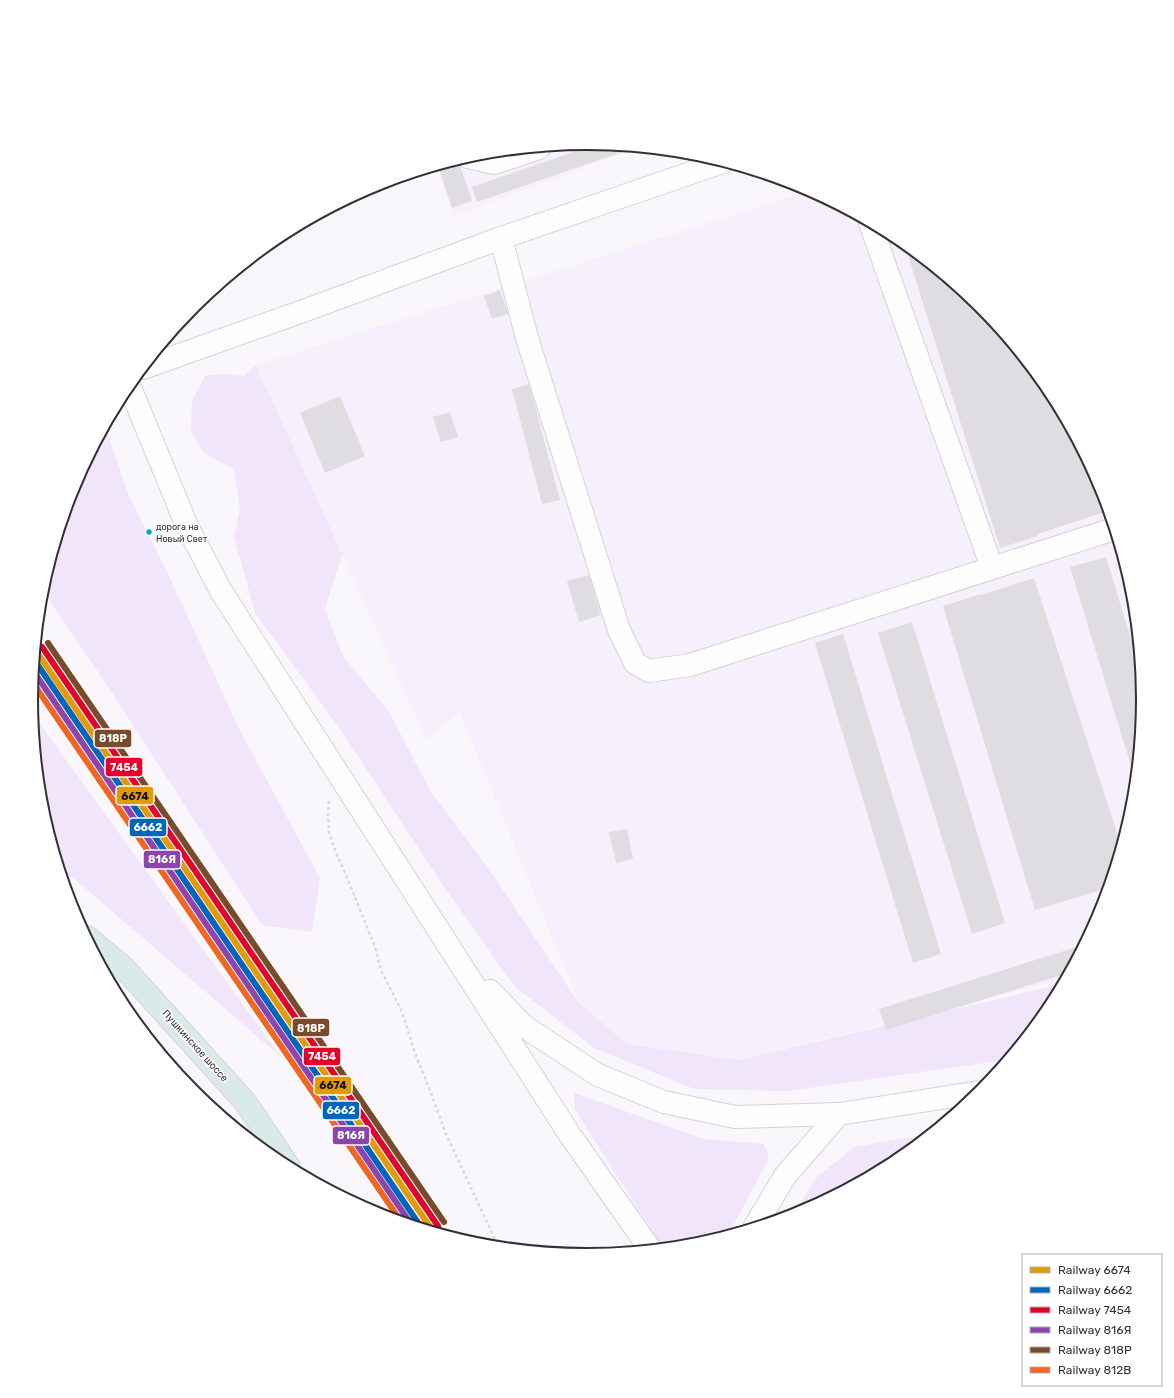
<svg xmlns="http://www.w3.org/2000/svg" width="1174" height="1398" viewBox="0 0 1174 1398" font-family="Rubik,sans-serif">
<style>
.built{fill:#f6effc}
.green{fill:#f1e5fb}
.building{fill:#dfdde1}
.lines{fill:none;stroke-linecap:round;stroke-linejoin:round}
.minor-casing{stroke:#d4d2d6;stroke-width:24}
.major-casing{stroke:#d4d2d5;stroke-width:24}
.path{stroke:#d9d8d9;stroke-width:2.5;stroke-dasharray:3 3;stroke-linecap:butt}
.minor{stroke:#fefefe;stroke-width:22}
.major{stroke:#daeae9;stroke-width:22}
.rail-1-casing{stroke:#fff;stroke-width:9}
.rail-2-casing{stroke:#fff;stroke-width:9}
.rail-3-casing{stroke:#fff;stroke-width:9}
.rail-4-casing{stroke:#fff;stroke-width:9}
.rail-5-casing{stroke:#fff;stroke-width:9}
.rail-6-casing{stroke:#fff;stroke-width:9}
.rail-1{stroke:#e39a05;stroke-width:6}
.rail-2{stroke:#0065bd;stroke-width:6}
.rail-3{stroke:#e4002b;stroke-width:6}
.rail-4{stroke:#8e44ad;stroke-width:6}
.rail-5{stroke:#7a4b2a;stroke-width:6}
.rail-6{stroke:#f26522;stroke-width:6}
.bus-dot{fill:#00a9ce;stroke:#fff;stroke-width:1.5}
.labels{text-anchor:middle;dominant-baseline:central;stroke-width:3.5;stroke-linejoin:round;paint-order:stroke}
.bus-label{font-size:9px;fill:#333036;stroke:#fff;text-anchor:start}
.street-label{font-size:10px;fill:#333036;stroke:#fff}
.rim{fill:none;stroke:#333036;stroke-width:2}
.line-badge{stroke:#fff;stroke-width:1.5}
.badge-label{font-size:11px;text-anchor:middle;font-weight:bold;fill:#fff}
.pale-badge-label{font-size:11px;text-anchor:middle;font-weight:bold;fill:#111}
</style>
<rect width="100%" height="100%" fill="#f9f7fb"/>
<g class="built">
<polygon points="587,143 636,148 454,216 435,167 479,154"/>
<polygon points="810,191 896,237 980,306 1049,390 1101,486 1132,591 1143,699 1132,808 1101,912 1065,979 739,1060 627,1044 579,1003 460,713 426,739 256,365"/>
</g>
<g class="green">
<polygon points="256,365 342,554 325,609 343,656 389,712 430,790 486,865 579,1003 627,1044 739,1060 1062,984 1049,1008 1006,1060 788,1091 694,1089 594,1048 514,986 447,891 337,725 255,613 234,537 240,508 234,469 204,453 191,431 192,401 205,376 220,374 244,376"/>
<polygon points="105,427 129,496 170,578 240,731 320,878 312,932 262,925 107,685 42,590 73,486"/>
<polygon points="32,713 281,1057 77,881 61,871 42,807"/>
<polygon points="574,1093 704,1139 764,1144 769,1158 729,1234 695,1244 663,1248 575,1110"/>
<polygon points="929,1134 896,1161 800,1213 793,1215 816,1178 854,1147"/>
</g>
<g class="building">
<polygon points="597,144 634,148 477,202 472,187"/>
<polygon points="456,161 460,166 472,201 452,208 438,166"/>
<polygon points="904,243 980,306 1049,390 1082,452 1102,513 1037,534 1038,536 1000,548"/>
<polygon points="500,290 508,314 492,319 484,296"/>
<polygon points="529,384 560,500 542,504 512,389"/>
<polygon points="340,396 365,456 325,473 300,413"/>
<polygon points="450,412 458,437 441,442 433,417"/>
<polygon points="1106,557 1140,669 1143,699 1135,779 1070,567"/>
<polygon points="589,575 601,615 579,622 567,581"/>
<polygon points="1034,578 1121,845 1108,888 1035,910 943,606 981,594 981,595"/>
<polygon points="912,622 1005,923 972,934 878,633"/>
<polygon points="843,634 941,954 913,963 815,643"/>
<polygon points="627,829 633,859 616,863 609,832"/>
<polygon points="1083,945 1068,973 886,1030 879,1009"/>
</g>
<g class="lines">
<g class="minor-casing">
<g id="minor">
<polyline points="468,157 494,163 539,148"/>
<polyline points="870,223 992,568"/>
<polyline points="501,238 527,338 619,630 635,663 649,671 690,665 1114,529"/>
<polyline points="143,368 306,310 501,238 723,162"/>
<polyline points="129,385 187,526 221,591 570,1135 650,1249"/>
<polyline points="490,991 525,1027 598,1075 664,1102 735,1117 839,1114 980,1092"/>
<polyline points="755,1226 785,1176 839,1114"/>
</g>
</g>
<g class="major-casing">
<polyline id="major" points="87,937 124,968 246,1103 289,1167"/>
</g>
<polyline class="path" points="329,801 328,812 329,833 337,855 349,882 375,947 381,970 402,1012 417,1059 425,1077 446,1134 498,1246"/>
<use href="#minor" class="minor"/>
<use href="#major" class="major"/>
<g class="rail-1-casing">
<polyline id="rail-1" points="36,651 432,1230"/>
</g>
<g class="rail-2-casing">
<polyline id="rail-2" points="35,661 421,1227"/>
</g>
<g class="rail-3-casing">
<polyline id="rail-3" points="42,647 438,1226"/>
</g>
<g class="rail-4-casing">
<polyline id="rail-4" points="34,672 411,1224"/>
</g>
<g class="rail-5-casing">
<polyline id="rail-5" points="48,643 444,1222"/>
</g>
<g class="rail-6-casing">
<polyline id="rail-6" points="33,683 400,1220"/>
</g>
<use href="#rail-1" class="rail-1"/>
<use href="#rail-2" class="rail-2"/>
<use href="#rail-3" class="rail-3"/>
<use href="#rail-4" class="rail-4"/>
<use href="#rail-5" class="rail-5"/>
<use href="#rail-6" class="rail-6"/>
</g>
<circle class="bus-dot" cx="149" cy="532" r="3.5"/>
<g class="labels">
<g class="bus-label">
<text x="156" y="527">дорога на<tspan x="156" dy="12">Новый Свет</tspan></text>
</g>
<g class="street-label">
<text transform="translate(195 1046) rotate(48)">Пушкинское шоссе</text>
</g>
</g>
<path d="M0 0H1174V1398H0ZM38 699a549 549 0 1 1 1098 0a549 549 0 1 1-1098 0Z" fill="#fff" fill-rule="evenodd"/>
<path class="rim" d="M38 699a549 549 0 1 1 1098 0a549 549 0 1 1-1098 0Z"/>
<g class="line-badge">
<rect x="94" y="729" width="38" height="19" rx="4" fill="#7a4b2a"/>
<rect x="105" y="757" width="38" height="20" rx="4" fill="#e4002b"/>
<rect x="116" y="786" width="38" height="19" rx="4" fill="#e39a05"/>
<rect x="129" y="818" width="38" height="19" rx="4" fill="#0065bd"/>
<rect x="143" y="850" width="38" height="19" rx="4" fill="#8e44ad"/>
<rect x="292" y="1018" width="38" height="19" rx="4" fill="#7a4b2a"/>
<rect x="303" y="1047" width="38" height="19" rx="4" fill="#e4002b"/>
<rect x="314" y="1076" width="38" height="19" rx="4" fill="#e39a05"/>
<rect x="322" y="1101" width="38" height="19" rx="4" fill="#0065bd"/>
<rect x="332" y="1126" width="38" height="19" rx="4" fill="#8e44ad"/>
</g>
<g class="badge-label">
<text x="113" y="742">818Р</text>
<text x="124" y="771">7454</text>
<text x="148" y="831">6662</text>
<text x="162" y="863">816Я</text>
<text x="311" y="1032">818Р</text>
<text x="322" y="1060">7454</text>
<text x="341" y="1114">6662</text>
<text x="351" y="1139">816Я</text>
</g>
<g class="pale-badge-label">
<text x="135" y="800">6674</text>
<text x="333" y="1089">6674</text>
</g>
<rect x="1022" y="1254" width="140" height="132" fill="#ffffff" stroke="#adacaf"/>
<rect x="1030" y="1267" width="20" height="6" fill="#e39a05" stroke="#adacaf"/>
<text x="1058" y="1274" font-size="12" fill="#333036">Railway 6674</text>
<rect x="1030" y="1287" width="20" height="6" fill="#0065bd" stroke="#adacaf"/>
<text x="1058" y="1294" font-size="12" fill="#333036">Railway 6662</text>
<rect x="1030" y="1307" width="20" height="6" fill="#e4002b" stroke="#adacaf"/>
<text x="1058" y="1314" font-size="12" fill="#333036">Railway 7454</text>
<rect x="1030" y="1327" width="20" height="6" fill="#8e44ad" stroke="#adacaf"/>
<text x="1058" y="1334" font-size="12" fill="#333036">Railway 816Я</text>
<rect x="1030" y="1347" width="20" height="6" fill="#7a4b2a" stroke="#adacaf"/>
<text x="1058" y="1354" font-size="12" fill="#333036">Railway 818Р</text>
<rect x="1030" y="1367" width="20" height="6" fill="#f26522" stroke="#adacaf"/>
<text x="1058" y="1374" font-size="12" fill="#333036">Railway 812В</text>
</svg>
